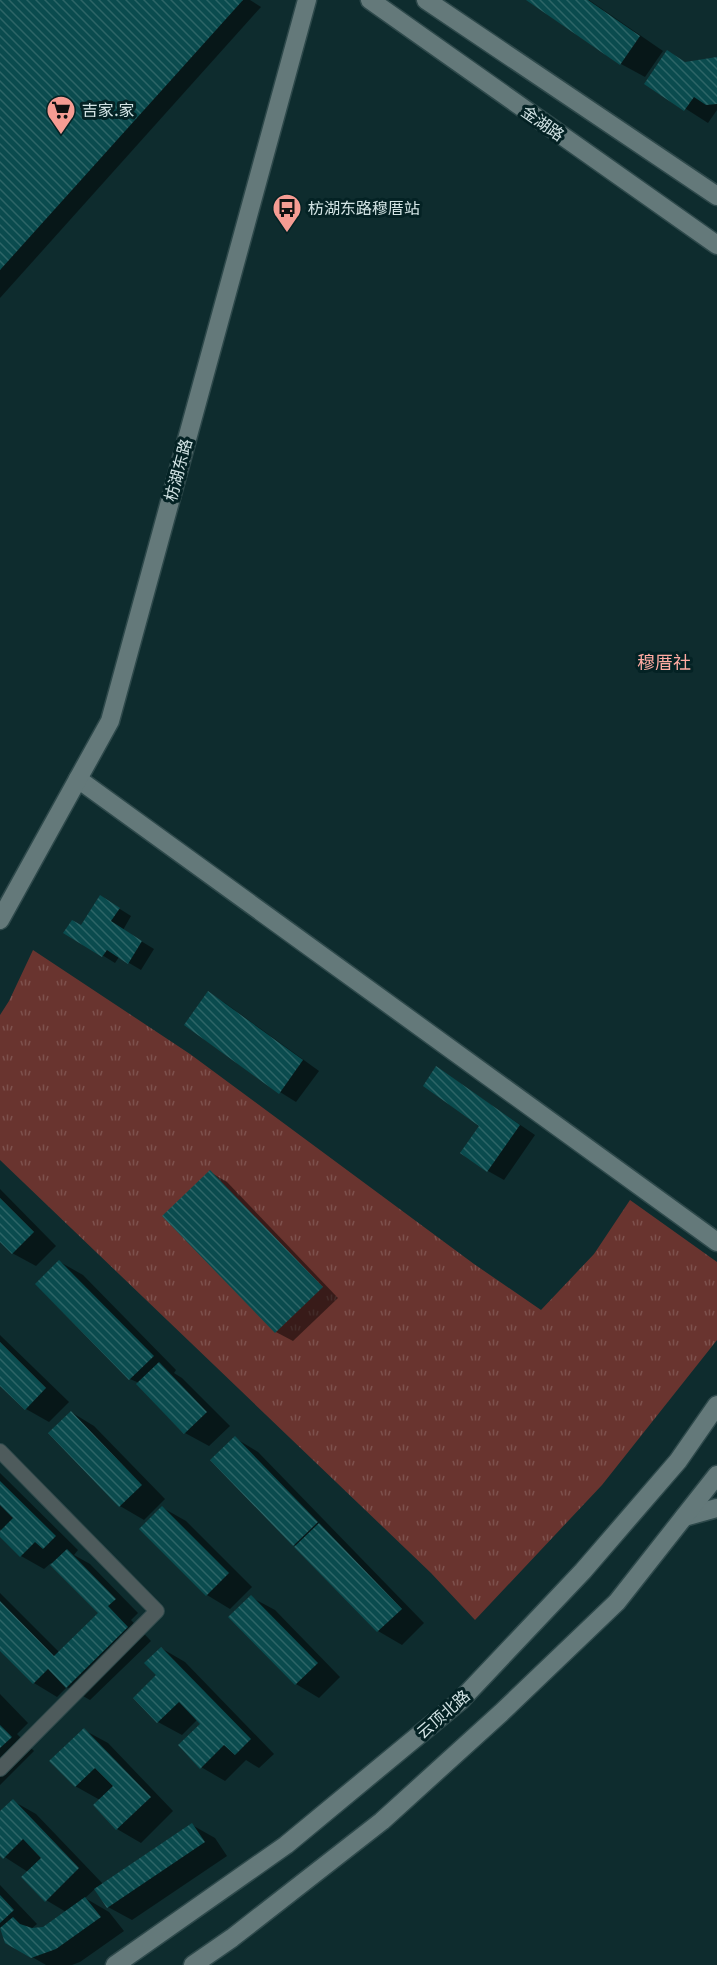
<svg xmlns="http://www.w3.org/2000/svg" width="717" height="1965" viewBox="0 0 717 1965" font-family="'Golos Text','Noto Sans SC',sans-serif">
<style>
.grass{fill:url(#grass-tufts)}
.shadow{fill:#0007}
.building{fill:url(#building-back-hatch)}
.lines{fill:none;stroke-linecap:round;stroke-linejoin:round}
.street-casing{stroke:#2e494b;stroke-width:16}
.secondary-casing{stroke:#2e494b;stroke-width:21}
.street{stroke:#4e5b5c;stroke-width:14}
.secondary{stroke:#64797a;stroke-width:18}
.labels{text-anchor:middle;dominant-baseline:central;stroke-width:6;stroke-linejoin:round;paint-order:stroke}
.poi-label{font-size:16px;fill:#d3e4e5;stroke:#042224;text-anchor:start}
.street-label{font-size:16px;fill:#d3e4e5;stroke:#042224}
.neighbourhood-label{font-size:18px;fill:#ffaba2;stroke:#042224}
</style>
<defs>
<pattern id="grass-tufts" width="24" height="20" patternUnits="userSpaceOnUse" patternTransform="scale(1.5)"><rect width="24" height="20" fill="#69342f"/><path d="M3 7l-1-3M5 7V3M7 7l1-3M15 17l-1-3M17 17v-4M19 17l1-3" fill="none" stroke="#7e514d"/></pattern>
<pattern id="building-back-hatch" width="6" height="6" patternUnits="userSpaceOnUse" patternTransform="scale(1.5)"><rect width="6" height="6" fill="#0a4b4e"/><path d="M-1 5l2 2M0 0l6 6M5-1l2 2" fill="none" stroke="#2d6567"/></pattern>
</defs>
<rect width="100%" height="100%" fill="#0e2c2e"/>
<polygon class="grass" points="33,950 190,1054 474,1264 541,1310 594,1254 630,1200 717,1262 717,1340 602,1485 475,1620 431,1573 0,1160 0,1015 9,1001"/>
<g class="shadow">
<polygon points="0,0 250,0 261,7 0,298"/>
<polygon points="529,0 589,0 663,51 645,77 621,64"/>
<polygon points="717,59 717,110 708,123 647,84 687,63"/>
<polygon points="112,904 131,916 123,930 154,949 141,970 119,957 115,963 66,933 82,927"/>
<polygon points="208,993 225,1003 319,1071 296,1102 280,1092"/>
<polygon points="437,1068 535,1135 504,1180 488,1171 481,1126"/>
<polygon points="210,1172 227,1182 338,1298 293,1341 276,1332 164,1216"/>
<polygon points="0,1189 56,1246 36,1266 12,1253 0,1240"/>
<polygon points="60,1262 83,1275 176,1370 174,1373 182,1378 230,1426 209,1446 185,1433 139,1383 130,1379"/>
<polygon points="0,1335 69,1402 49,1422 26,1409 0,1384"/>
<polygon points="71,1412 94,1426 165,1499 144,1520 120,1506 50,1433"/>
<polygon points="235,1438 258,1452 424,1623 402,1645 378,1631 294,1544"/>
<polygon points="0,1473 78,1550 74,1555 90,1564 138,1613 131,1620 151,1641 90,1700 67,1687 57,1697 34,1683 0,1648 0,1593 60,1653 100,1613 51,1563 44,1569 21,1556 0,1535 2,1531 0,1529"/>
<polygon points="163,1508 186,1521 252,1587 230,1609 207,1595"/>
<polygon points="251,1597 275,1610 340,1677 319,1698 296,1684"/>
<polygon points="161,1648 185,1662 274,1754 259,1768 246,1760 225,1781 201,1767 202,1724 198,1719 182,1735 158,1722 158,1676"/>
<polygon points="0,1694 28,1723 17,1734 34,1751 0,1785"/>
<polygon points="84,1730 108,1743 173,1811 141,1843 117,1829 95,1805 100,1800 75,1786"/>
<polygon points="13,1801 36,1814 103,1884 192,1825 215,1838 227,1856 132,1920 108,1907 96,1888 85,1898 109,1912 124,1931 80,1962 72,1965 46,1965 6,1942 0,1927 0,1885 37,1924 30,1930 44,1928 66,1912 46,1900 28,1872 0,1854 0,1813"/>
</g>
<g class="building">
<polygon points="0,0 243,0 0,270"/>
<polygon points="526,0 588,0 640,36 620,65"/>
<polygon points="667,50 685,62 717,57 717,104 706,105 694,97 684,111 644,84"/>
<polygon points="100,895 120,908 111,921 142,941 128,964 107,950 102,957 63,933 72,920 81,925"/>
<polygon points="208,991 303,1060 279,1094 184,1025"/>
<polygon points="436,1066 520,1125 487,1172 460,1153 479,1126 423,1086"/>
<polygon points="210,1170 323,1287 275,1333 162,1216"/>
<polygon points="0,1198 34,1232 12,1254 0,1242"/>
<polygon points="59,1260 154,1356 129,1380 35,1284"/>
<polygon points="0,1342 46,1388 25,1410 0,1386"/>
<polygon points="159,1362 207,1412 184,1434 136,1384"/>
<polygon points="71,1411 142,1485 119,1507 48,1433"/>
<polygon points="235,1436 318,1522 293,1546 210,1460"/>
<polygon points="0,1481 56,1536 43,1549 35,1542 20,1557 0,1537 0,1531 13,1518 0,1505"/>
<polygon points="162,1506 229,1573 206,1596 139,1529"/>
<polygon points="319,1523 402,1609 377,1632 294,1547"/>
<polygon points="67,1549 116,1599 108,1606 128,1627 66,1688 48,1669 33,1684 0,1651 0,1601 54,1656 98,1613 50,1565"/>
<polygon points="251,1595 318,1663 295,1685 228,1617"/>
<polygon points="161,1647 251,1739 235,1755 224,1745 200,1769 178,1745 200,1724 179,1702 157,1723 133,1698 156,1675 144,1663"/>
<polygon points="0,1725 12,1737 0,1748"/>
<polygon points="84,1728 151,1797 116,1830 93,1805 113,1786 95,1768 75,1787 49,1761"/>
<polygon points="13,1799 79,1868 45,1902 21,1877 41,1858 23,1839 3,1859 0,1856 0,1811"/>
<polygon points="192,1823 205,1842 107,1908 94,1889"/>
<polygon points="0,1895 14,1910 0,1923"/>
<polygon points="85,1897 101,1917 56,1949 31,1958 5,1943 0,1928 13,1917 20,1924 32,1928 43,1927"/>
</g>
<g class="lines">
<g class="street-casing">
<polyline id="street" points="0,1451 157,1611 0,1769"/>
</g>
<g class="secondary-casing">
<g id="secondary">
<polyline points="370,0 717,245"/>
<polyline points="426,0 717,196"/>
<polyline points="78,779 717,1242"/>
<polyline points="0,920 110,721 307,0"/>
<polyline points="684,1517 717,1508"/>
<polyline points="115,1965 286,1845 460,1701 583,1571 678,1461 717,1405"/>
<polyline points="193,1965 232,1938 382,1821 501,1713 617,1602 717,1475"/>
</g>
</g>
<use href="#street" class="street"/>
<use href="#secondary" class="secondary"/>
</g>
<defs>
<g id="supermarket-pin" transform="scale(1.5)"><path d="M0 17L-7.5 6A9.5 9.5 0 1 1 7.5 6Z" fill="#f59c93" stroke="#042224"/><path d="M-6-5.5h2.5l.6 2H6L4.5 2H-2.5L-4.4-4H-6ZM-1.5 3.2a1.3 1.3 0 1 0 .1 0ZM3 3.2a1.3 1.3 0 1 0 .1 0Z" fill="#111"/></g>
<g id="bus-pin" transform="scale(1.5)"><path d="M0 17L-7.5 6A9.5 9.5 0 1 1 7.5 6Z" fill="#f59c93" stroke="#042224"/><path d="M-5-6H5V4H4V6H2V4H-2V6H-4V4H-5ZM-3.5-4V0h7V-4ZM-3.5 1.2v1.5H-2V1.2ZM2 1.2v1.5H3.5V1.2Z" fill="#111"/></g>
</defs>
<g fill-rule="evenodd">
<use href="#supermarket-pin" x="61" y="110"/>
<use href="#bus-pin" x="287" y="208"/>
</g>
<g class="labels">
<g class="poi-label">
<text x="82" y="110">吉家.家</text>
<text x="308" y="208">枋湖东路穆厝站</text>
</g>
<g class="street-label">
<text transform="translate(543 123) rotate(35)">金湖路</text>
<text transform="translate(178 470) rotate(-75)">枋湖东路</text>
<text transform="translate(443 1714) rotate(-41)">云顶北路</text>
</g>
<g class="neighbourhood-label">
<text x="664" y="662">穆厝社</text>
</g>
</g>
</svg>
